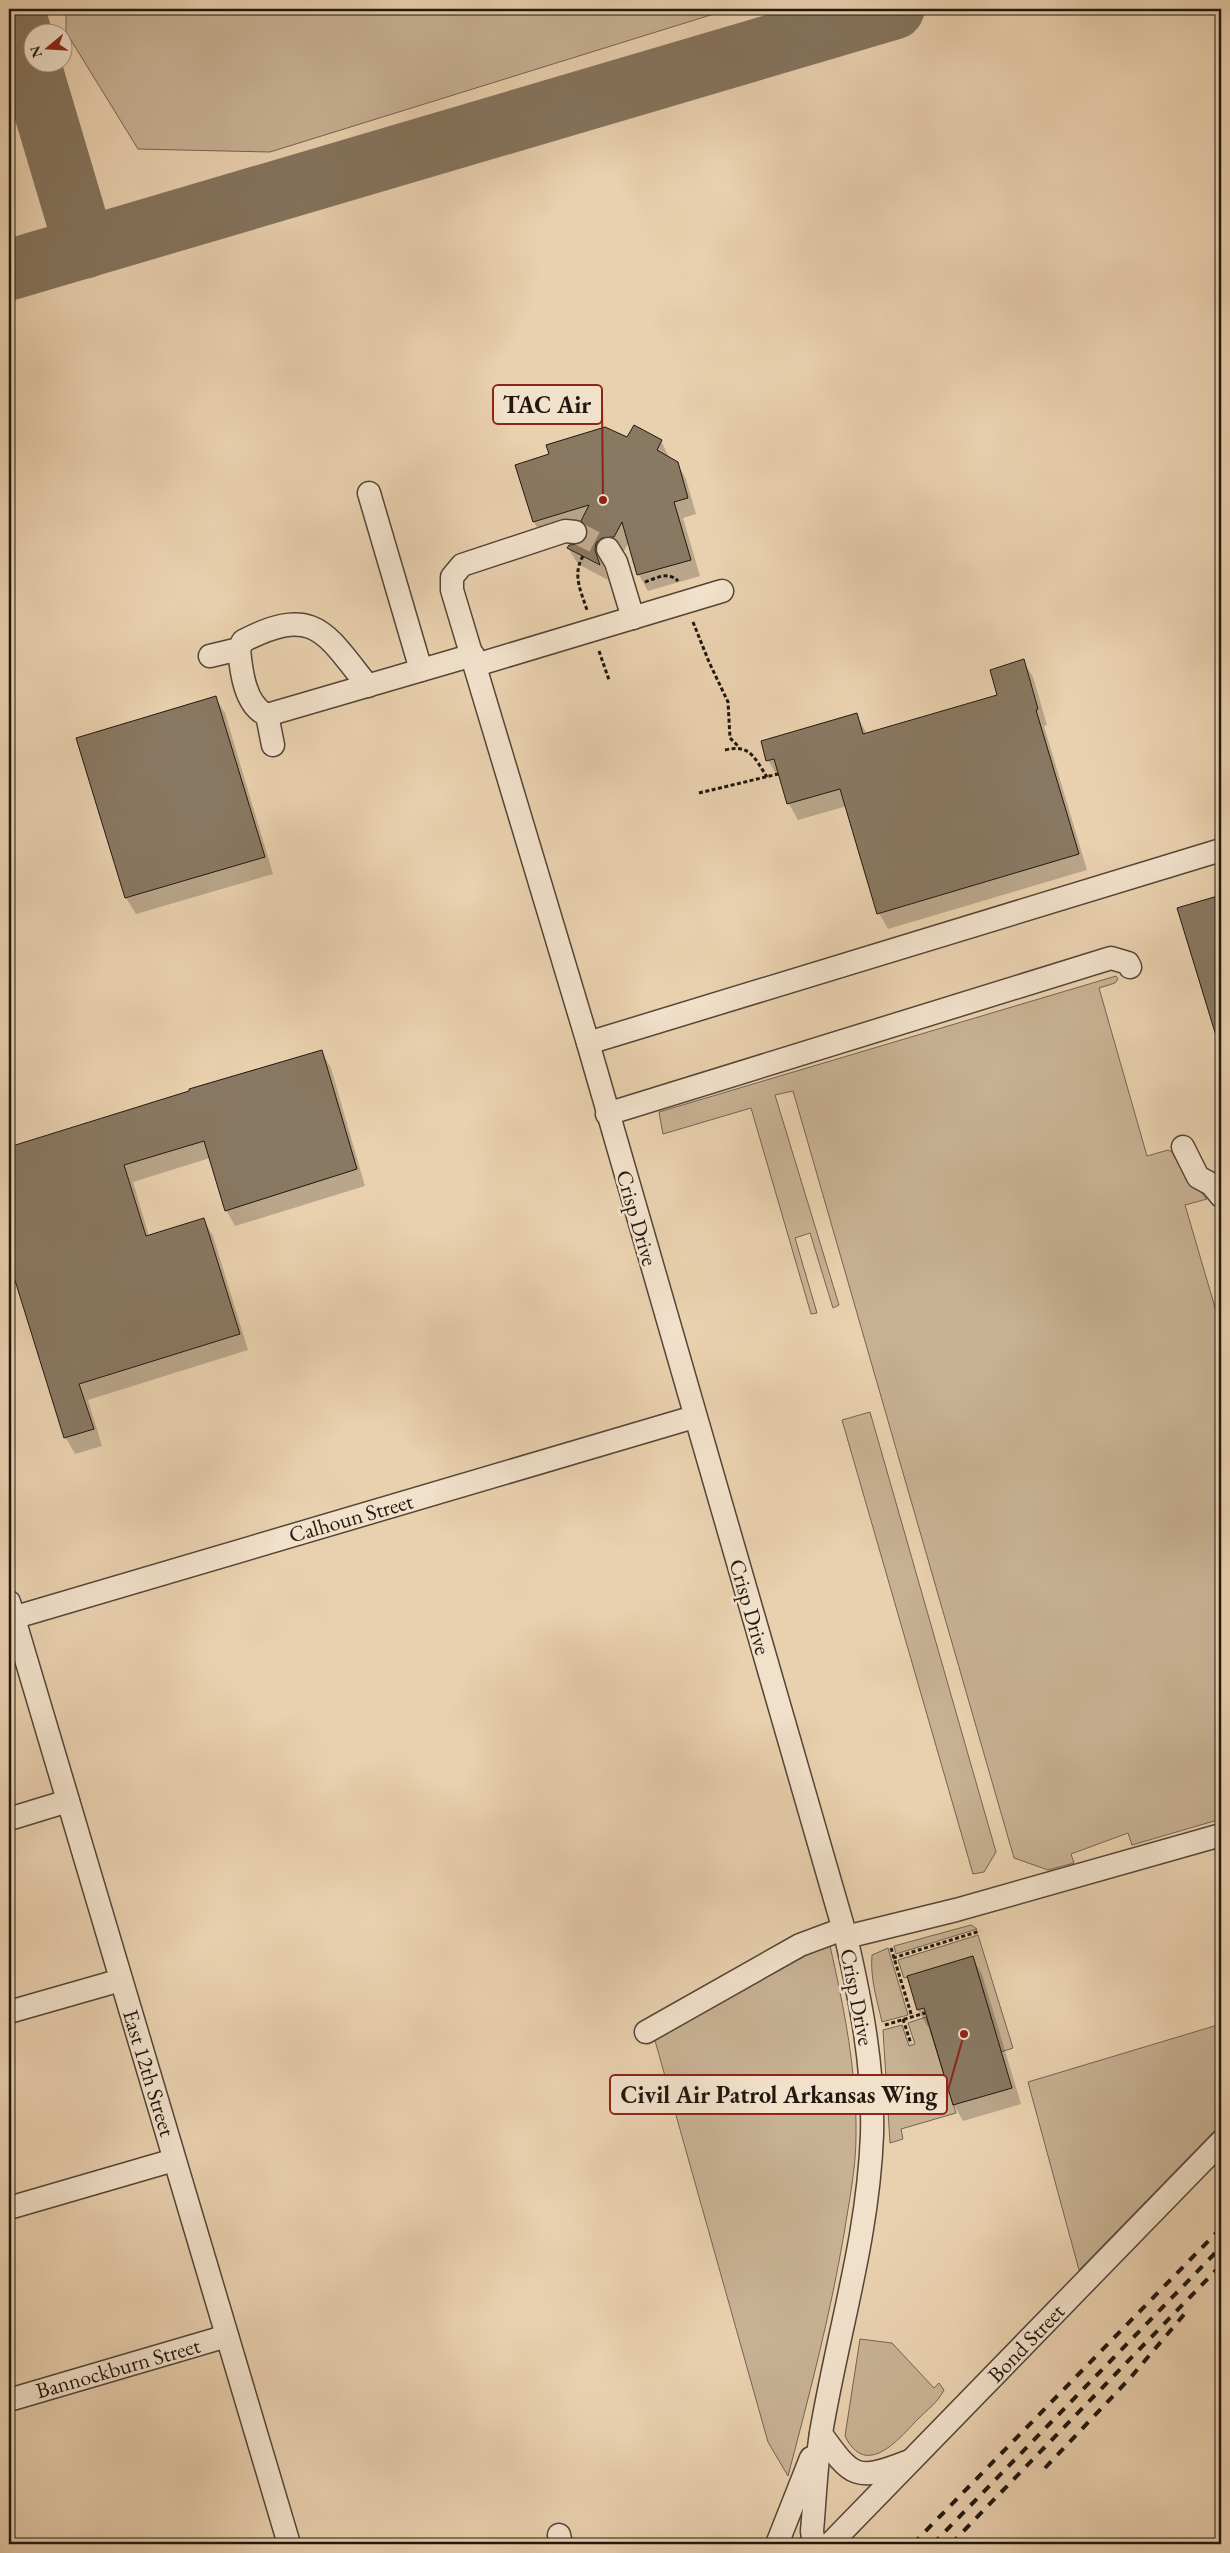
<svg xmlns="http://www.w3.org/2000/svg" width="1230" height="2553" viewBox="0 0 1230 2553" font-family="'EB Garamond',serif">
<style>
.green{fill:#c7b193;stroke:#746451}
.shadow{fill:#0003}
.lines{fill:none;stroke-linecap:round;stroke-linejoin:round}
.taxiway{stroke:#85745e;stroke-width:61}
.building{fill:#897862;stroke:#21180f}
.minor-tunnel{stroke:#c1ab8e;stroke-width:22;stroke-dasharray:22 11;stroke-linecap:butt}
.minor-casing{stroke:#534637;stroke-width:25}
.path{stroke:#21180f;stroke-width:3;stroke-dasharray:4 2.5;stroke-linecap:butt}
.minor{stroke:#f1e0ca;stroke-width:22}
.rail{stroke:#21180f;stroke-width:4;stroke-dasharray:9 9;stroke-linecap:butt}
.labels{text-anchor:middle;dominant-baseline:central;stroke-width:5;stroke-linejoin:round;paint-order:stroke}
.street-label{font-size:22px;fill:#21180f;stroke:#f1e0ca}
.leader{fill:none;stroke:#8f2418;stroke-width:2}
.callout-dot{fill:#8f2418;stroke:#f1e0ca;stroke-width:2}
.callout{fill:#f1e0ca;stroke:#8f2418;stroke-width:2}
.callout-label{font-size:24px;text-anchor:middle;font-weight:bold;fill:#21180f}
</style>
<rect width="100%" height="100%" fill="#e9d0ae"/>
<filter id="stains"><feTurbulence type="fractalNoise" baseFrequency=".004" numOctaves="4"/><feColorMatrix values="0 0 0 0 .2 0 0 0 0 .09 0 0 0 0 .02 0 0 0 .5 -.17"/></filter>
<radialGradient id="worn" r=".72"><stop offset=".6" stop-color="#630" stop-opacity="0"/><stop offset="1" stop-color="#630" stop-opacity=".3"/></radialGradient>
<g class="green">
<polygon points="66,9 730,9 270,152 138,149 66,32"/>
<polygon points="1116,976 1118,979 1115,983 1099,988 1147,1156 1168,1150 1172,1152 1183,1172 1207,1199 1185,1205 1221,1328 1221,1819 1132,1845 1128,1833 1071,1854 1074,1863 1048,1870 1014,1858 793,1091 775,1095 839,1305 833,1308 810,1233 795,1238 817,1313 811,1314 751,1108 663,1134 659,1112"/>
<polygon points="870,1412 996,1852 984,1872 973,1874 842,1420"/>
<polygon points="971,1925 977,1929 896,1954 894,1946"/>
<polygon points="978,1935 1013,2048 1001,2052 973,1956 904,1978 898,1960"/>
<path d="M830,1946C844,2007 857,2073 856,2136C856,2168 849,2202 844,2234C830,2316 809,2396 788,2476L768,2442L654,2037L791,1960Z"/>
<path d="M888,1948L908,2015L882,2022C877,2000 870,1978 872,1955Z"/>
<polygon points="926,2017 956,2113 901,2129 903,2139 890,2143 883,2030 902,2025 909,2046 915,2044 908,2023"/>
<polygon points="1221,2024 1221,2124 1079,2270 1028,2082"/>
<path d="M860,2339L892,2343L934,2388L939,2383L944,2390C939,2401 926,2411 918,2419C898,2440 866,2479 845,2436Z"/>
</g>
<g class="shadow">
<polygon points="627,439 661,441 670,459 677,463 686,479 696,514 683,518 700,576 648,591 639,575 629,542 623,553 605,560 604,567 608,580 578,564 568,548 580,545 587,540 588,530 585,525 543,538 534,522 516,466"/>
<polygon points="1023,661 1033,677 1047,725 1044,726 1087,870 888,929 879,913 847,806 798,820 789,804 780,776 777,776 768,760 856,714 867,734 998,696"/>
<polygon points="215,697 225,713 273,874 136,914 126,898 78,739"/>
<polygon points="1221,897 1221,1050 1179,909"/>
<polygon points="322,1052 331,1068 365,1186 235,1226 226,1210 210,1158 133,1182 149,1236 203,1219 213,1236 248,1350 88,1400 102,1446 75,1454 66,1438 9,1255 9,1148"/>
<polygon points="972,1958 982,1974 1021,2104 963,2121 954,2105 930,2025 927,2026 918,2010"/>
</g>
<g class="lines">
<g class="taxiway">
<polyline points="14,9 85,248"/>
<polyline points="9,270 894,9"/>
</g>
</g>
<g class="building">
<polygon points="634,425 662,440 657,450 678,462 688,498 674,502 691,560 637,575 622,522 614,537 602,538 596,543 595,550 600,565 567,548 569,545 580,544 586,539 587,527 581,521 589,505 533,522 515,465 549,454 546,445 605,427 627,437"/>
<polygon points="1024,659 1038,709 1036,710 1079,854 877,914 840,789 787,804 774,759 766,761 761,741 857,713 863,734 997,695 990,670"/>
<polygon points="216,696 265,857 125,898 76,738"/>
<polygon points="1221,895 1221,1038 1217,1039 1177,908"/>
<polygon points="322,1050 357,1169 225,1211 204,1141 124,1165 146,1236 204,1218 240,1334 79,1384 94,1429 64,1438 9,1261 9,1147 189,1091 189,1089"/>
<polygon points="973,1956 1012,2088 953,2105 924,2008 917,2010 907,1976"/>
</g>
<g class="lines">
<polyline class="minor-tunnel" points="575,532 608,549"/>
<g class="minor-casing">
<g id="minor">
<polyline points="369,493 421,670"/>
<polyline points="575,532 565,531 462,565 452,577 452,590 588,1043"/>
<polyline points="608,549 616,562 633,618"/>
<path d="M239,649C241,671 245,706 267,715L273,745"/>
<path d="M210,656L239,649L243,641C315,604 325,633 368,686"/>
<polyline points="476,665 722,591"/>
<polyline points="267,715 473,655"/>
<polyline points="607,1114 1111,958 1128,963 1130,967"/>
<polyline points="1183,1147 1198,1177 1211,1184 1221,1196"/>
<polyline points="9,1602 289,2544"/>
<polyline points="9,1619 694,1417"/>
<polyline points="9,1819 68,1801"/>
<polyline points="846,1937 956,1910 1221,1835"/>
<polyline points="9,2012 121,1980"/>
<polyline points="646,2032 800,1945 843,1929"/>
<polyline points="9,2208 174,2160"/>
<polyline points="9,2400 227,2336"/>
<path d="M821,2434C852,2477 856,2482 907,2462"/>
<polyline points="559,2535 561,2544"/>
<polyline points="777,2544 811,2458"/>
<path d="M814,2544L812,2531C815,2498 816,2465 821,2433C838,2332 868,2239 872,2135C874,2067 861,2003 846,1937L588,1043L1221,850"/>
<polyline points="830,2544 1221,2142"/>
</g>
</g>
<g class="path">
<path d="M583,556C572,575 581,591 587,610"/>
<path d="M645,582C656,578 668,571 678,581"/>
<polyline points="693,622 709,662 728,702 730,738 739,747"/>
<polyline points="599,651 609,680"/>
<path d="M725,750C750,744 754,757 767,777"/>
<polyline points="699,793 778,774"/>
<polyline points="891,1948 912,2017"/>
<polyline points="893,1958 980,1931"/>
<polyline points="903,2019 911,2044"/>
<polyline points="885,2025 925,2013"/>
</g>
<use href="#minor" class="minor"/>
<g class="rail">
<polyline points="1045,2468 1131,2377 1187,2311"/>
<polyline points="913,2544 1221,2228"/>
<polyline points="933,2544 1221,2247"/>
<polyline points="951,2544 1221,2265"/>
</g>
</g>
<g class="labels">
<g class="street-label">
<text transform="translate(637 1218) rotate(74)">Crisp Drive</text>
<text transform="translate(351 1518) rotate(-16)">Calhoun Street</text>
<text transform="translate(750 1607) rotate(74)">Crisp Drive</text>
<text transform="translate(857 1997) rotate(79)">Crisp Drive</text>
<text transform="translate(149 2073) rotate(73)">East 12th Street</text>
<text transform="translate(1026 2343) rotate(-46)">Bond Street</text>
<text transform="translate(118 2368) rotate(-16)">Bannockburn Street</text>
</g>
</g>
<path class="leader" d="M603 500L602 404M964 2034L947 2094"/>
<g class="callout-dot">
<circle cx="603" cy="500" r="5"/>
<circle cx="964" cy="2034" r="5"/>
</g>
<g class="callout">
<rect x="493" y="385" width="109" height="39" rx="5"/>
<rect x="610" y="2075" width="337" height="39" rx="5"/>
</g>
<g class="callout-label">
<text x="547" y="413">TAC Air</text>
<text x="779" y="2103">Civil Air Patrol Arkansas Wing</text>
</g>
<rect width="1230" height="2553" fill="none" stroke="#e9d0ae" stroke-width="30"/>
<rect x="10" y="10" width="1210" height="2533" fill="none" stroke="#21180f" stroke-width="2.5"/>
<rect x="15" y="15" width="1200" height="2523" fill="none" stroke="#21180f"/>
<g transform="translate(48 48) rotate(252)"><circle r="24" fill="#f1e0ca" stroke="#9e907f"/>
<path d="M0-4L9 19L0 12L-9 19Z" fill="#8f2418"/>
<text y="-8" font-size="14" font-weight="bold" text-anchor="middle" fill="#21180f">N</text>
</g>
<rect width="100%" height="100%" filter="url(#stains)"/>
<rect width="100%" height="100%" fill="url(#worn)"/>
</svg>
